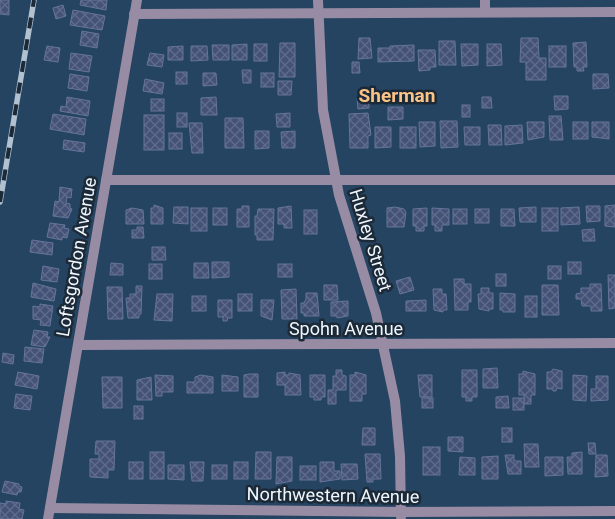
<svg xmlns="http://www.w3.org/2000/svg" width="615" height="519" viewBox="0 0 615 519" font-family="Roboto,sans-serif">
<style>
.building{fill:url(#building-cross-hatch);stroke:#66749c}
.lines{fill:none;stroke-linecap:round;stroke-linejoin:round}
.street{stroke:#988ca4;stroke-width:10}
.rail-casing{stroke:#b2c1cf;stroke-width:5.5}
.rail{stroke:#1c2937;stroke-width:4;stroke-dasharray:11;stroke-linecap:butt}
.labels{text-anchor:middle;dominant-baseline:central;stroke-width:5;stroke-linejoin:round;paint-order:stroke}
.street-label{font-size:18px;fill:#eff6fd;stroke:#1c2937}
.neighbourhood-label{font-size:19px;font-weight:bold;fill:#fbc487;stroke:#1c2937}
</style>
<defs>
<pattern id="building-cross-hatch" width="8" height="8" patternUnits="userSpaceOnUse" patternTransform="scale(1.25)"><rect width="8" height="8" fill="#455277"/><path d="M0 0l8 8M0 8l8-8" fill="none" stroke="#606c8b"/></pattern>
</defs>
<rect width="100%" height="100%" fill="#244462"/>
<g class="building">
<polygon points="0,0 9,0 9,15 0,14"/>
<polygon points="81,0 107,0 106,10 80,5"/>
<polygon points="63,5 66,16 56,19 53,8"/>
<polygon points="73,10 105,16 102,30 70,25"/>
<polygon points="82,31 99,34 97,48 80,45"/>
<polygon points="359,38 370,38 372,58 358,59"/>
<polygon points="521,38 538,38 539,58 546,58 546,80 526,80 526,62 520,62"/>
<polygon points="439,41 455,41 456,65 439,65"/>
<polygon points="586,42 587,67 583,67 584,71 577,71 577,67 574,67 573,43"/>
<polygon points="280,43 295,43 295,77 279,77"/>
<polygon points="247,44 247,60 232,60 232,45"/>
<rect x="254" y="44" width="13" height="17"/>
<polygon points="461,44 478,44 478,65 462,66"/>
<polygon points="487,44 501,44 502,65 487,66"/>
<polygon points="212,45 229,45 229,60 213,60"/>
<polygon points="414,45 414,61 378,62 378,48 390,48 390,46"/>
<polygon points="47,46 60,48 58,62 44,60"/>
<polygon points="183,46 183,60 168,60 168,47"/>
<polygon points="191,46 207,46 208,60 191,61"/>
<rect x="549" y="46" width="17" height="21"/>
<polygon points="418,50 435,50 436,67 430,67 430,70 419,71"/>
<polygon points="71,53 92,56 89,72 69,69"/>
<polygon points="150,53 164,55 162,67 147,65"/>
<polygon points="352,62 359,62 360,73 352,73"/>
<polygon points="242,70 251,70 251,83 243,83"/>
<rect x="176" y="72" width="11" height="12"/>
<polygon points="203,73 216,73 217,85 203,86"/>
<rect x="261" y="73" width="13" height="14"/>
<polygon points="70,74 89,77 87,91 68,88"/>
<polygon points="593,74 608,74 609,88 593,89"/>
<polygon points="145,79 164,83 162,94 143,91"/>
<polygon points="278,81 292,81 291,95 278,95"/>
<polygon points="554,96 568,96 568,109 555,110"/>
<polygon points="67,97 90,101 88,116 60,111 61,106 66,107"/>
<polygon points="216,97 217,115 201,115 201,98"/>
<polygon points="369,97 369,108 358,109 357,98"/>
<polygon points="482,97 491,97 492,108 482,108"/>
<rect x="151" y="99" width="13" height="12"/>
<rect x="462" y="105" width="8" height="12"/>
<polygon points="388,107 403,107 403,119 388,120"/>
<rect x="177" y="113" width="10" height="14"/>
<polygon points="290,113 290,127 277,127 276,114"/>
<polygon points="368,113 371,135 368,136 368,148 350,148 349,114"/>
<polygon points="53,114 86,119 84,135 50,129"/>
<rect x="144" y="115" width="20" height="35"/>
<polygon points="549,116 561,116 563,140 550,140"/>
<polygon points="225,118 243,118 244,148 225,148"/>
<polygon points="440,121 457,121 458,147 441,148"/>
<polygon points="419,122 435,122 435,146 420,147"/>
<polygon points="527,122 544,122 544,137 528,140"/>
<rect x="573" y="122" width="15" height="17"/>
<polygon points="592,122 609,122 609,139 592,137"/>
<polygon points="189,123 202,123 203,153 192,153"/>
<polygon points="488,125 501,125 502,145 489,145"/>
<polygon points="522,125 523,143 505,145 505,126"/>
<polygon points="375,127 391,127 391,147 375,148"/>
<rect x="400" y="127" width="16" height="21"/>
<polygon points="464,127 480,127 480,145 465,145"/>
<polygon points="255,131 269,131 269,148 255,149"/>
<polygon points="295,131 295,148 282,148 281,132"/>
<rect x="169" y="133" width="13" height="16"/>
<polygon points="64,140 85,143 84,152 63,149"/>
<polygon points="60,187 72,189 71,198 67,197 66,203 70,204 70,208 72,209 68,218 53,216 55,201 59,202"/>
<polygon points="154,205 163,208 163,224 151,224 151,208 154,208"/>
<polygon points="615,205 615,227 605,226 605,206"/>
<polygon points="242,206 249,206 249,227 237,227 237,209 242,209"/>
<polygon points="291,206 292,228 284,228 284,224 278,224 278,208"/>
<polygon points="586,206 600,206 600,221 587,222"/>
<polygon points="174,207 188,207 188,224 173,223"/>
<polygon points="395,207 404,209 406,212 404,227 387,227 387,208"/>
<polygon points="536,207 536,222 520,222 519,208"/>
<polygon points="579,207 580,224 561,225 561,208"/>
<polygon points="132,208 143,210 144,224 126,224 126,210"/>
<rect x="191" y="208" width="16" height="23"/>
<rect x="213" y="208" width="14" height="17"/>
<polygon points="427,208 427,226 424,226 424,231 416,231 416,226 413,226 413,209"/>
<polygon points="432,208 449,209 449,225 442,225 442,231 435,231 435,225 432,225"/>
<rect x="542" y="208" width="16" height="23"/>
<polygon points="258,209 274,209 273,240 257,240 257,235 255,235 255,216 257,216"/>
<rect x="453" y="209" width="14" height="15"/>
<rect x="475" y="209" width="14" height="14"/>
<polygon points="501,209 514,209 515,226 501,226"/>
<rect x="304" y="210" width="13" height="24"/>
<polygon points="50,223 65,225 64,228 69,229 67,238 62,237 62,240 47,237"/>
<polygon points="137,227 143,227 144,238 132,238 132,230 137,230"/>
<polygon points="594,229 595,241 583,241 582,230"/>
<polygon points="32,240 53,243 52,255 30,252"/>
<polygon points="152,247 165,247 166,260 152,260"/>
<polygon points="212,262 229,262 229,277 212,278"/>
<rect x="568" y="262" width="13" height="12"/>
<polygon points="111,263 123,264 123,275 110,275"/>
<polygon points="194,263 208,263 209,278 194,278"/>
<rect x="149" y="264" width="13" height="15"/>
<rect x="278" y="264" width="14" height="13"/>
<polygon points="43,266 59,269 57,282 41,280"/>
<rect x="548" y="266" width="13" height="13"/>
<rect x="496" y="274" width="10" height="12"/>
<polygon points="608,275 615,275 615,308 609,309"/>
<polygon points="410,277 414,290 400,294 396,281"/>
<polygon points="454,279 464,279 464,284 471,284 471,302 468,302 468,310 455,310"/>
<polygon points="33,283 56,289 54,301 31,297"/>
<polygon points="590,284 601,284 602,311 591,311 591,306 582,306 581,299 576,299 576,294 581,293 581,288 590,288"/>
<polygon points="324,285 337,285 338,300 324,300"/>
<polygon points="542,285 558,285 559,315 542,315"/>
<polygon points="136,286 142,286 141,314 139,314 139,318 128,318 126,298 130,298 130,294 136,294"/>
<polygon points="107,287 122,287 123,319 108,319"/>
<polygon points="481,288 489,288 489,293 493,293 493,309 489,309 489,311 479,309 478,294 481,294"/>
<polygon points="296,289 297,319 282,319 281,290"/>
<polygon points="433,289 442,289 442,294 446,294 447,310 443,310 443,312 434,310"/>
<polygon points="306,293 317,293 319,316 304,316 304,313 301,313 301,303 304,303 306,299"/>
<polygon points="500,293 515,294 515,312 503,312 503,310 500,310"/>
<polygon points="157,294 173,294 172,321 154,320"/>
<rect x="238" y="294" width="14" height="17"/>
<rect x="192" y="296" width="14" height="15"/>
<rect x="525" y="296" width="12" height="21"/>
<polygon points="218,300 232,300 232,318 228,318 227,321 223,321 223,317 218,317"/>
<polygon points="261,300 274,300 272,320 261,316"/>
<polygon points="426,300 426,311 406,311 406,301"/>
<polygon points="348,301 348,316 337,318 337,316 331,316 331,302"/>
<polygon points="40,304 53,306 50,326 40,325 41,320 33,319 33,306 40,307"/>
<polygon points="34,330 48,332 47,337 50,337 45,347 31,345"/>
<polygon points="25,347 44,349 42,363 24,361"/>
<polygon points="3,353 14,355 13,364 2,362"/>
<polygon points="497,368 498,388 483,388 483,369"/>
<polygon points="553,369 562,371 562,389 557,388 556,391 553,391 553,389 547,389 547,372 551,372"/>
<polygon points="336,370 342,370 342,375 346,376 346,390 336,390 336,404 328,404 328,390 333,390 333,376 336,376"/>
<polygon points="462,370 477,370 477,397 472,397 472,401 466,401 466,397 462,397"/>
<polygon points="523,371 535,374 535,395 531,395 531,404 524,404 524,395 519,395 519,374 523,374"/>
<polygon points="18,372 39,376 37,389 15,385"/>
<polygon points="285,372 285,375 289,375 289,373 300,375 301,395 285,395 285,385 277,385 277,373"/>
<polygon points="355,372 366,375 366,394 362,394 362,401 350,401 350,375 355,375"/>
<polygon points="249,374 258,374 258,397 244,397 244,375"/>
<polygon points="155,375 173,376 173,392 162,392 162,396 156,396"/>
<polygon points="201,375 213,377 213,393 187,393 187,382 195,382 195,377"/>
<polygon points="222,375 238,377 238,391 222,391"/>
<polygon points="310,375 325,375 325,397 321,397 321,400 314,400 314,397 310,397"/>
<polygon points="418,375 432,375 432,397 420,397"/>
<polygon points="573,375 587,376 586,401 573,400"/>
<polygon points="596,376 608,376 608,400 591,401 591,389 596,389"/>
<polygon points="102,377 122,377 122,408 103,408"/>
<polygon points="151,377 152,400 137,400 137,380"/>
<polygon points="16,394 32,396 30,410 14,408"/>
<polygon points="508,396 509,408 496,408 496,397"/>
<rect x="422" y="398" width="11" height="10"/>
<rect x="513" y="398" width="11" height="12"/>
<rect x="134" y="406" width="9" height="13"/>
<polygon points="363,428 375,428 375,445 362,445"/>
<rect x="502" y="428" width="10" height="14"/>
<polygon points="448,437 463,437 463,452 448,451"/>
<polygon points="96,441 115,441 114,470 108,470 108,478 90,477 90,459 99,459 99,454 95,454"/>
<polygon points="588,443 595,443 596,454 589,454"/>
<polygon points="524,444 538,444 539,467 525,467"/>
<rect x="423" y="447" width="17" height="28"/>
<rect x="150" y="452" width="14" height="27"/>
<polygon points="256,452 271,452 271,479 255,479"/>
<polygon points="582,452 582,474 568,474 567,457 572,457 572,453"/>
<polygon points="365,454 380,454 381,479 373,479 373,482 367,482"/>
<polygon points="505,455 514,455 514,461 521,461 521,474 508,474"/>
<polygon points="596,455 607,455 608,476 595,477"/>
<polygon points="498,456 498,479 482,479 482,457"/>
<polygon points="277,457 292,457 292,481 276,484"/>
<polygon points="460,457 475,458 475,475 459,475"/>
<polygon points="545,457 563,457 563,475 545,476"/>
<rect x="129" y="462" width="14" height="17"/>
<polygon points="190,462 204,462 203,481 192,481"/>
<rect x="234" y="462" width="14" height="17"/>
<polygon points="320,462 334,462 334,471 340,471 340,479 320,482"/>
<polygon points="341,464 357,464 358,479 342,480"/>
<polygon points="168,465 184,465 184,480 168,479"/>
<rect x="212" y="465" width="15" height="14"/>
<rect x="300" y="466" width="16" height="14"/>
<polygon points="5,481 19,484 19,486 22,487 21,492 18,492 17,495 2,492"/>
<polygon points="6,501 20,503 19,509 24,510 22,519 0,519 0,503 6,504"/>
</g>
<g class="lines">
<g class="street">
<polyline points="318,0 323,110 339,195 376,313 395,401 400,456 401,517"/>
<polyline points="485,12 485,0"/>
<polyline points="134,14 615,12"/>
<polyline points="106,180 615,180"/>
<polyline points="78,345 615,343"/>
<polyline points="50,508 401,512 615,511"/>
<polyline points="48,519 137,0"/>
</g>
<g class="rail-casing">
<polyline id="rail" points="0,202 34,0"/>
</g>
<use href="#rail" class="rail"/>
</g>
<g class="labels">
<g class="street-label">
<text transform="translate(371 240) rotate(73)">Huxley Street</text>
<text transform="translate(76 257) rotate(-80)">Loftsgordon Avenue</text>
<text x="346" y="328">Spohn Avenue</text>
<text transform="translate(333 495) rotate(1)">Northwestern Avenue</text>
</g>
<g class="neighbourhood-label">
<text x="397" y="95">Sherman</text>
</g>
</g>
</svg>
